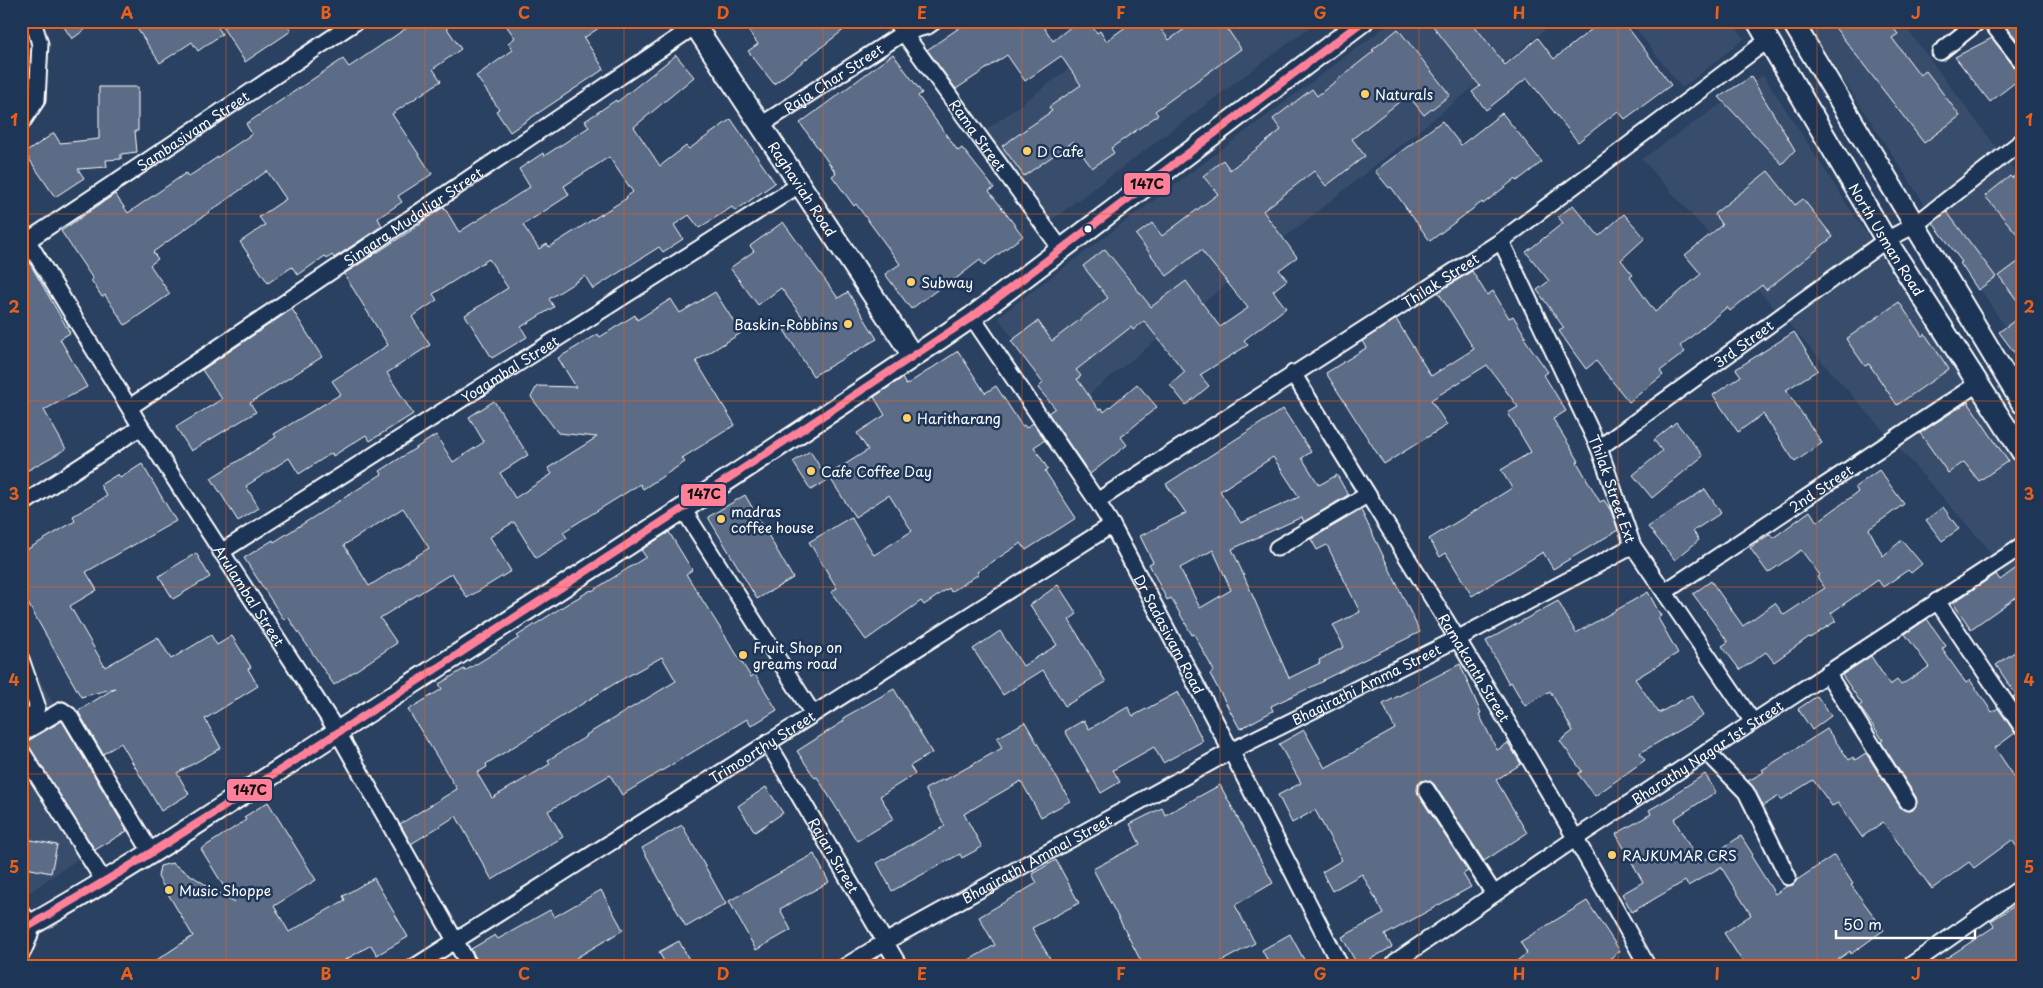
<svg xmlns="http://www.w3.org/2000/svg" width="2043" height="988" viewBox="0 0 2043 988" font-family="'Playpen Sans',sans-serif">
<style>
.built{fill:#394e6c}
.building{fill:#5b6c86;stroke:#fff;fill-rule:evenodd}
.lines{fill:none;stroke-linecap:round;stroke-linejoin:round}
.street-casing{stroke:#fff;stroke-width:19}
.secondary-casing{stroke:#fff;stroke-width:24}
.street{stroke:#1d3557;stroke-width:15}
.secondary{stroke:#1d3557;stroke-width:20}
.bus-1-casing{stroke:#1d3557;stroke-width:11}
.bus-1{stroke:#ff8098;stroke-width:8}
.grid{fill:none;stroke:#e96118;stroke-width:1;stroke-opacity:0.55}
.poi-dot{fill:#ffd166;stroke:#1d3557;stroke-width:2}
.bus-dot{fill:#fff;stroke:#1d3557;stroke-width:2}
.labels{text-anchor:middle;dominant-baseline:central;stroke-width:5;stroke-linejoin:round;paint-order:stroke}
.street-label{font-size:14px;fill:#fff;stroke:#1d3557}
.poi-label{font-size:14px;fill:#fff;stroke:#1d3557;text-anchor:start}
.line-badge{stroke:#1d3557;stroke-width:2}
.pale-badge-label{font-size:14px;text-anchor:middle;font-weight:bold;fill:#111}
.neatline{fill:none;stroke:#e96118;stroke-width:2}
.grid-label{font-size:16px;text-anchor:middle;font-weight:bold;fill:#e96118}
</style>
<rect width="100%" height="100%" fill="#2a4161"/>
<filter id="ink" filterUnits="userSpaceOnUse"><feTurbulence type="fractalNoise" baseFrequency=".02" numOctaves="2"/><feDisplacementMap in="SourceGraphic" scale="10" xChannelSelector="R" yChannelSelector="G"/><feConvolveMatrix kernelMatrix="1 2 1 2 8 2 1 2 1" color-interpolation-filters="sRGB"/></filter>
<g filter="url(#ink)">
<g class="built">
<polygon points="1133,21 1318,21 1046,224 981,134"/>
<polygon points="1393,21 1556,21 1065,413 998,317"/>
<polygon points="1630,21 1732,21 1744,39 1682,88"/>
<polygon points="1805,21 1901,21 2014,171 2022,165 2022,353"/>
<polygon points="1763,75 2022,473 2022,600 1984,544 1642,159"/>
<polygon points="21,646 123,828 21,898"/>
</g>
<g class="building">
<polygon points="60,21 97,21 72,39"/>
<polygon points="132,21 214,21 222,34 198,51 192,42 160,63"/>
<polygon points="234,21 285,21 291,31 245,62 223,28"/>
<polygon points="417,21 442,21 461,49 433,69 441,81 392,114 432,174 398,196 402,202 378,218 382,226 334,258 332,255 327,259 325,256 298,275 292,267 268,283 240,242 265,225 259,217 286,199 267,171 153,252 158,259 150,265 170,294 125,325 105,295 102,297 91,280 93,279 61,231 115,194 128,213 186,173 188,177 252,134 246,124 286,97 343,59 349,67"/>
<polygon points="503,21 609,21 584,38 604,69 510,132 496,111 499,109 476,76 513,50 508,43 515,38"/>
<polygon points="741,21 855,21 774,84 748,51 758,44"/>
<polygon points="969,21 1040,21 1053,41 1078,21 1088,21 1097,33 1100,31 1106,41 1134,21 1155,21 1169,40 1196,21 1222,21 1241,49 1155,111 1158,115 1111,148 1114,153 1092,168 1073,142 1024,176 1002,146 1052,111 1049,107 1081,85 1061,56 1025,81 1007,55 956,89 927,50"/>
<polygon points="1429,21 1471,21 1505,65 1538,38 1554,59 1602,21 1623,21 1671,85 1625,119 1618,111 1578,142 1527,78 1486,110 1472,92 1480,86"/>
<polygon points="1830,21 1888,21 1898,34 1892,38 1920,75 1926,71 1960,116 1924,143"/>
<polygon points="2002,21 2022,21 2022,46"/>
<polygon points="1398,29 1450,95 1424,115 1408,95 1352,139 1365,156 1326,186 1314,171 1263,211 1297,257 1279,270 1287,280 1273,291 1286,308 1244,340 1248,345 1200,375 1209,386 1186,405 1170,385 1185,372 1144,321 1133,330 1131,327 1076,370 1081,376 1077,379 1099,410 1102,408 1104,412 1137,384 1157,407 1121,437 1127,445 1090,474 1048,413 1055,408 1038,388 1043,383 1011,341 1038,321 1052,341 1108,298 1083,266 1105,249 1151,307 1186,281 1220,327 1248,308 1201,250 1167,276 1136,235 1152,223 1162,236 1218,194 1203,176 1223,160 1230,170 1281,130 1273,119 1312,89 1317,96 1374,51 1372,50"/>
<polygon points="1992,38 2015,68 2022,71 2022,77 1990,102 1955,57"/>
<polygon points="893,54 922,93 918,96 958,151 962,148 994,188 989,191 1023,236 984,265 980,260 949,284 948,282 911,309 885,274 900,264 856,204 854,206 832,176 836,173 800,123"/>
<path d="M676,55L694,77L634,127L660,166L686,146L689,149L731,119L775,183L735,211L732,207L699,228L689,215L674,225L683,239L663,252L659,247L593,289L585,276L549,299L554,307L521,327L527,337L492,358L465,315L508,288L489,259L433,294L437,300L412,317L430,345L387,373L413,414L370,441L366,435L333,456L332,453L299,474L289,458L246,486L259,508L238,521L211,478L276,437L274,434L341,394L332,381L388,345L344,274L421,224L420,223L444,207L459,232L530,187L519,169L543,153L544,156L589,127L585,121L616,100L617,102ZM609,157L633,192L626,197L627,198L549,247L547,244L539,249L523,225L569,195L564,186Z"/>
<polygon points="1751,77 1795,150 1782,164 1719,97"/>
<polygon points="99,87 138,87 138,131 135,131 137,152 121,154 121,159 106,160 107,167 78,169 84,178 55,197 25,153 54,133 60,143 99,139"/>
<polygon points="1502,113 1542,162 1517,181 1515,179 1483,204 1482,202 1430,241 1391,187 1389,188 1375,171 1442,121 1461,145"/>
<polygon points="2022,170 2022,240 1985,196 2010,176 2012,178"/>
<polygon points="1768,171 1795,205 1803,199 1833,237 1766,290 1762,285 1730,311 1727,307 1680,346 1685,352 1660,371 1663,375 1629,402 1596,361 1586,369 1575,354 1559,331 1564,328 1537,290 1549,281 1526,252 1563,223 1558,217 1573,205 1599,236 1624,214 1645,238 1621,260 1633,275 1630,277 1655,312 1701,274 1685,255 1722,225 1714,214"/>
<polygon points="1947,212 1996,277 1978,290 1960,263 1962,262 1933,223"/>
<polygon points="783,222 838,298 848,292 877,339 813,376 784,330 803,318 781,288 758,305 730,268 754,251 750,246"/>
<polygon points="21,248 70,333 60,339 87,387 44,410 66,449 21,474"/>
<polygon points="2022,259 2022,307 1999,276"/>
<polygon points="1472,271 1487,295 1493,291 1509,318 1513,316 1526,337 1524,338 1548,372 1544,375 1566,411 1553,419 1579,461 1577,462 1600,502 1604,500 1611,511 1618,530 1553,569 1543,552 1472,596 1446,553 1440,557 1429,539 1512,488 1501,470 1531,452 1508,413 1518,407 1487,365 1431,400 1447,425 1384,464 1326,373 1366,348 1362,341 1396,319 1431,376 1474,349 1438,292"/>
<path d="M715,292L741,333L696,361L735,425L682,458L685,462L643,489L640,484L563,532L567,538L536,558L514,522L490,537L511,571L467,598L452,573L380,618L397,643L334,685L288,617L284,620L244,558L273,540L274,542L382,474L380,471L436,435L453,462L484,442L469,417L494,401L528,455L500,473L515,498L552,474L548,468L597,437L558,433L531,397L537,386L576,387L558,358L598,334L600,337L635,315L637,320L671,299L680,313ZM403,508L429,548L369,586L344,545Z"/>
<polygon points="1899,302 1922,336 1925,334 1949,369 1897,405 1869,364 1865,366 1846,339"/>
<polygon points="292,309 322,357 250,403 256,412 191,451 176,427 222,399 202,370"/>
<polygon points="2022,315 2022,363 1999,332"/>
<polygon points="1794,332 1818,370 1786,390 1822,443 1795,462 1763,414 1738,432 1713,395 1741,376 1736,369"/>
<polygon points="958,351 985,393 996,386 1022,426 1024,425 1026,428 1033,423 1045,440 1034,447 1048,469 1045,471 1076,518 1026,550 1021,543 977,572 979,574 951,592 949,588 924,605 921,601 866,640 831,592 837,588 809,542 851,517 874,555 912,531 889,495 855,517 828,475 868,450 857,433 885,415 874,397 902,378 906,385"/>
<polygon points="1968,402 2008,461 1979,481 1964,462 1948,473 1920,433"/>
<path d="M1283,409L1311,452L1302,458L1319,485L1337,475L1348,495L1304,522L1302,517L1232,549L1289,678L1320,663L1319,660L1344,647L1333,625L1360,612L1327,545L1317,550L1311,539L1361,510L1420,632L1323,680L1324,681L1271,706L1273,711L1240,729L1210,674L1214,671L1194,634L1192,635L1171,598L1167,600L1149,564L1153,562L1140,536L1186,513L1166,484ZM1273,457L1299,497L1241,523L1220,491ZM1213,550L1231,590L1200,608L1180,568Z"/>
<polygon points="1676,422 1703,456 1652,498 1633,475 1662,451 1654,440"/>
<polygon points="810,451 828,480 811,490 793,462"/>
<polygon points="142,464 176,521 86,572 97,590 70,606 105,667 158,637 171,659 211,635 217,645 232,636 251,667 248,669 258,686 205,719 221,748 177,773 189,794 161,811 121,743 103,754 78,711 115,688 81,697 21,591 21,553 75,521 73,516 107,496 100,485 118,474 120,478"/>
<polygon points="1879,470 1904,504 1869,529 1883,556 1902,540 1922,564 1911,573 1908,570 1883,587 1878,580 1831,613 1836,621 1810,638 1809,637 1774,662 1766,652 1740,670 1722,646 1728,642 1693,594 1711,581 1743,626 1775,603 1784,615 1825,588 1817,577 1820,575 1801,550 1768,573 1750,548 1770,534 1773,538 1810,511 1817,522 1858,492 1855,487"/>
<polygon points="1705,489 1721,513 1693,531 1699,540 1675,560 1648,527"/>
<polygon points="745,495 793,578 757,599 708,517"/>
<polygon points="1943,507 1959,529 1942,541 1926,520"/>
<path d="M669,532L692,570L686,574L751,677L755,674L777,710L751,726L747,719L622,795L610,775L548,811L563,837L492,880L456,816L411,844L400,824L457,789L408,710L442,689L439,684L464,669L465,671L519,638L517,636L567,604L591,590L592,591L646,557L641,550ZM662,657L676,681L586,735L587,736L548,760L550,764L492,798L477,773L487,767L486,764L614,684Z"/>
<polygon points="196,553 210,577 173,599 159,576"/>
<polygon points="2022,564 2022,593 1971,629 1953,603 1996,574 2000,580"/>
<polygon points="1058,585 1077,614 1069,620 1106,682 1065,706 1043,670 1003,695 973,649 1000,631 1023,666 1057,645 1030,605"/>
<polygon points="1648,592 1661,616 1658,618 1678,653 1635,679 1659,713 1691,695 1703,716 1640,753 1645,760 1595,796 1578,774 1582,771 1560,741 1573,731 1550,691 1525,706 1511,682 1509,684 1486,641 1558,601 1576,633"/>
<polygon points="1927,619 1946,646 1942,649 1966,683 1970,680 1992,712 1998,708 2015,733 1995,748 2022,788 2022,854 2012,840 1974,868 1969,862 1932,889 1883,822 1862,837 1838,803 1832,806 1813,780 1781,800 1779,796 1763,806 1754,788 1748,781 1764,772 1762,770 1827,729 1849,760 1853,757 1855,760 1866,753 1900,807 1908,811 1913,810 1917,802 1916,797 1881,742 1883,740 1859,706 1862,704 1842,675 1871,656 1890,685 1897,680 1901,685 1929,667 1905,634"/>
<polygon points="2022,647 2022,710 2013,697 2016,695 1996,665"/>
<polygon points="1460,664 1481,713 1479,714 1497,750 1508,743 1521,764 1496,780 1527,833 1484,861 1434,784 1426,780 1421,781 1417,789 1418,794 1468,871 1463,874 1471,887 1385,935 1392,947 1358,966 1342,937 1384,914 1362,874 1332,891 1322,872 1342,860 1315,810 1292,823 1278,795 1301,783 1279,744 1304,730 1325,768 1395,729 1383,704"/>
<polygon points="894,689 932,753 910,766 915,774 880,796 894,819 857,841 817,777 815,778 797,751 844,721 843,718"/>
<polygon points="1178,692 1203,741 1163,763 1154,747 1113,770 1120,782 1101,793 1065,731 1084,720 1089,729 1128,707 1133,716"/>
<polygon points="1817,696 1831,716 1812,730 1798,709"/>
<polygon points="62,721 127,831 95,850 26,742"/>
<polygon points="1025,722 1070,801 1041,817 1021,781 964,814 982,847 962,858 960,854 892,891 877,863 945,826 925,789 944,779 945,780 1002,748 997,738"/>
<polygon points="1705,774 1716,792 1674,819 1699,863 1741,836 1753,855 1751,856 1775,894 1787,886 1793,885 1797,880 1834,855 1853,884 1851,885 1884,930 1851,954 1850,951 1827,967 1748,967 1743,960 1742,961 1724,933 1751,915 1721,867 1688,886 1685,881 1632,912 1622,894 1643,882 1616,834 1651,814 1649,810 1675,795 1674,794"/>
<polygon points="1220,785 1273,883 1235,905 1255,943 1211,967 1144,967 1093,869 1140,844 1130,824 1162,808 1165,815"/>
<polygon points="766,787 783,813 755,832 738,806"/>
<polygon points="268,802 316,880 274,906 289,932 345,900 343,896 374,878 408,937 377,955 371,945 333,967 146,967 193,936 158,877 160,866 172,863 234,903 201,849 246,820 244,817"/>
<polygon points="682,825 726,904 686,927 642,848"/>
<polygon points="21,838 57,845 51,873 21,867"/>
<polygon points="814,854 829,882 780,909 791,930 756,950 729,901"/>
<polygon points="1056,860 1079,903 1032,928 1055,967 957,967 995,945 979,917 1037,883 1032,874"/>
<polygon points="601,890 623,930 576,958 581,967 481,967 471,949 495,935 498,939 550,910 554,917"/>
<polygon points="1587,901 1620,951 1599,967 1509,967 1527,953 1520,942"/>
<polygon points="2022,901 2022,967 1933,967 1995,926 1991,921"/>
<polygon points="1290,934 1308,967 1271,967 1262,950"/>
<polygon points="679,941 693,967 667,967 659,952"/>
</g>
<g class="lines">
<g class="street-casing">
<g id="street">
<path id="s1" d="M895,21L1061,249"/>
<polyline points="1990,21 2022,62"/>
<polyline points="1940,52 1979,21"/>
<polyline points="21,124 37,100 40,44 33,21"/>
<path id="s2" d="M761,125L903,33L928,26L935,21"/>
<path id="s3" d="M21,230L141,427L337,731L470,967"/>
<path id="s4" d="M27,241L357,21"/>
<path id="s5" d="M1501,241L1599,448L1633,546L1753,722"/>
<path id="s6" d="M972,317L1097,501L1112,525L1231,751L1341,967"/>
<path id="s7" d="M1293,373C1347,463 1404,551 1458,640C1524,748 1587,857 1648,967"/>
<path id="s8" d="M130,407L695,26"/>
<path id="s9" d="M1599,448L1886,240L1915,225L2022,141"/>
<path id="s10" d="M1097,501L1501,241L1768,40"/>
<polyline points="21,505 141,427"/>
<polyline points="683,509 813,714"/>
<polyline points="1277,548 1367,495"/>
<path id="s11" d="M221,552L799,185"/>
<path id="s12" d="M1666,591L1977,384"/>
<polyline points="1937,601 2022,727"/>
<path d="M21,659L37,705C37,714 29,717 21,720"/>
<polyline points="1827,673 1908,802"/>
<polyline points="21,734 62,710 69,715 152,854"/>
<path id="s13" d="M768,743L900,967"/>
<polyline points="21,750 105,883"/>
<polyline points="1707,752 1746,792 1788,877"/>
<polyline points="1426,789 1494,894"/>
<path id="s14" d="M1395,962L1576,838L2022,546"/>
<path id="s15" d="M414,967L1112,525"/>
<path id="s16" d="M844,967L885,942L1231,751L1457,639L1633,546"/>
<polyline points="1908,967 2022,887"/>
</g>
</g>
<g class="secondary-casing">
<g id="secondary">
<path id="s17" d="M692,21L913,356"/>
<path id="s18" d="M1757,21L1886,240L2022,452"/>
<polyline points="1792,21 2022,403"/>
<path d="M21,929L29,926C155,855 274,772 396,694C589,570 782,446 972,317L1363,21"/>
<path d="M21,950C26,937 33,930 23,918"/>
</g>
</g>
<use href="#street" class="street"/>
<use href="#secondary" class="secondary"/>
<g class="bus-1-casing">
<polyline id="bus-1" points="21,934 29,926 122,871 214,813 685,507 972,317 1363,21"/>
</g>
<use href="#bus-1" class="bus-1"/>
</g>
</g>
<path class="grid" d="M226,21V967M425,21V967M624,21V967M823,21V967M1022,21V967M1220,21V967M1419,21V967M1618,21V967M1817,21V967M21,214H2022M21,401H2022M21,587H2022M21,774H2022"/>
<g class="poi-dot">
<circle cx="1365" cy="94" r="5"/>
<circle cx="1027" cy="151" r="5"/>
<circle cx="911" cy="282" r="5"/>
<circle cx="848" cy="324" r="5"/>
<circle cx="907" cy="418" r="5"/>
<circle cx="811" cy="471" r="5"/>
<circle cx="721" cy="519" r="5"/>
<circle cx="743" cy="655" r="5"/>
<circle cx="1612" cy="855" r="5"/>
<circle cx="169" cy="890" r="5"/>
</g>
<circle class="bus-dot" cx="1088" cy="229" r="4.5"/>
<g class="labels">
<g class="street-label">
<text stroke="none"><textPath href="#s2" startOffset="86">Raja Char Street</textPath></text>
<text stroke="none"><textPath href="#s4" startOffset="199">Sambasivam Street</textPath></text>
<text stroke="none"><textPath href="#s1" startOffset="141">Rama Street</textPath></text>
<text stroke="none"><textPath href="#s17" startOffset="201">Raghaviah Road</textPath></text>
<text stroke="none"><textPath href="#s8" startOffset="341">Singara Mudaliar Street</textPath></text>
<text stroke="none"><textPath href="#s18" startOffset="254">North Usman Road</textPath></text>
<text stroke="none"><textPath href="#s10" startOffset="408">Thilak Street</textPath></text>
<text stroke="none"><textPath href="#s9" startOffset="178">3rd Street</textPath></text>
<text stroke="none"><textPath href="#s11" startOffset="342">Yogambal Street</textPath></text>
<text stroke="none"><textPath href="#s12" startOffset="186">2nd Street</textPath></text>
<text stroke="none"><textPath href="#s5" startOffset="272">Thilak Street Ext</textPath></text>
<text stroke="none"><textPath href="#s3" startOffset="431">Arulambal Street</textPath></text>
<text stroke="none"><textPath href="#s6" startOffset="374">Dr Sadasivam Road</textPath></text>
<text stroke="none"><textPath href="#s7" startOffset="346">Ramakanth Street</textPath></text>
<text stroke="none"><textPath href="#s16" startOffset="594">Bhagirathi Amma Street</textPath></text>
<text stroke="none"><textPath href="#s15" startOffset="412">Trimoorthy Street</textPath></text>
<text stroke="none"><textPath href="#s14" startOffset="376">Bharathy Nagar 1st Street</textPath></text>
<text stroke="none"><textPath href="#s13" startOffset="130">Rajan Street</textPath></text>
<text stroke="none"><textPath href="#s16" startOffset="221">Bhagirathi Ammal Street</textPath></text>
</g>
<g class="poi-label">
<text x="1375" y="94">Naturals</text>
<text x="1037" y="151">D Cafe</text>
<text x="921" y="282">Subway</text>
<text x="838" y="324" text-anchor="end">Baskin-Robbins</text>
<text x="917" y="418">Haritharang</text>
<text x="821" y="471">Cafe Coffee Day</text>
<text x="731" y="511">madras<tspan x="731" dy="16">coffee house</tspan></text>
<text x="753" y="647">Fruit Shop on<tspan x="753" dy="16">greams road</tspan></text>
<text x="1622" y="855">RAJKUMAR CRS</text>
<text x="179" y="890">Music Shoppe</text>
</g>
</g>
<g class="line-badge">
<rect x="1123" y="172" width="48" height="24" rx="5" fill="#ff8098"/>
<rect x="680" y="483" width="47" height="24" rx="5" fill="#ff8098"/>
<rect x="226" y="778" width="47" height="24" rx="5" fill="#ff8098"/>
</g>
<g class="pale-badge-label">
<text x="1147" y="189">147C</text>
<text x="704" y="499">147C</text>
<text x="250" y="795">147C</text>
</g>
<rect width="2043" height="988" fill="none" stroke="#1d3557" stroke-width="55"/>
<path d="M1836 930v8h139v-8" fill="none" stroke="#ffffff" stroke-width="2.5"/>
<text x="1843" y="930" font-size="15" fill="#ffffff" stroke="#1d3557" stroke-width="4" paint-order="stroke">50 m</text>
<rect x="28" y="28" width="1988" height="932" class="neatline"/>
<g class="grid-label">
<text x="127" y="19">A</text>
<text x="326" y="19">B</text>
<text x="524" y="19">C</text>
<text x="723" y="19">D</text>
<text x="922" y="19">E</text>
<text x="1121" y="19">F</text>
<text x="1320" y="19">G</text>
<text x="1519" y="19">H</text>
<text x="1717" y="19">I</text>
<text x="1916" y="19">J</text>
<text x="14" y="126">1</text>
<text x="2029" y="126">1</text>
<text x="14" y="313">2</text>
<text x="2029" y="313">2</text>
<text x="14" y="500">3</text>
<text x="2029" y="500">3</text>
<text x="14" y="686">4</text>
<text x="2029" y="686">4</text>
<text x="14" y="873">5</text>
<text x="2029" y="873">5</text>
<text x="127" y="980">A</text>
<text x="326" y="980">B</text>
<text x="524" y="980">C</text>
<text x="723" y="980">D</text>
<text x="922" y="980">E</text>
<text x="1121" y="980">F</text>
<text x="1320" y="980">G</text>
<text x="1519" y="980">H</text>
<text x="1717" y="980">I</text>
<text x="1916" y="980">J</text>
</g>
</svg>
